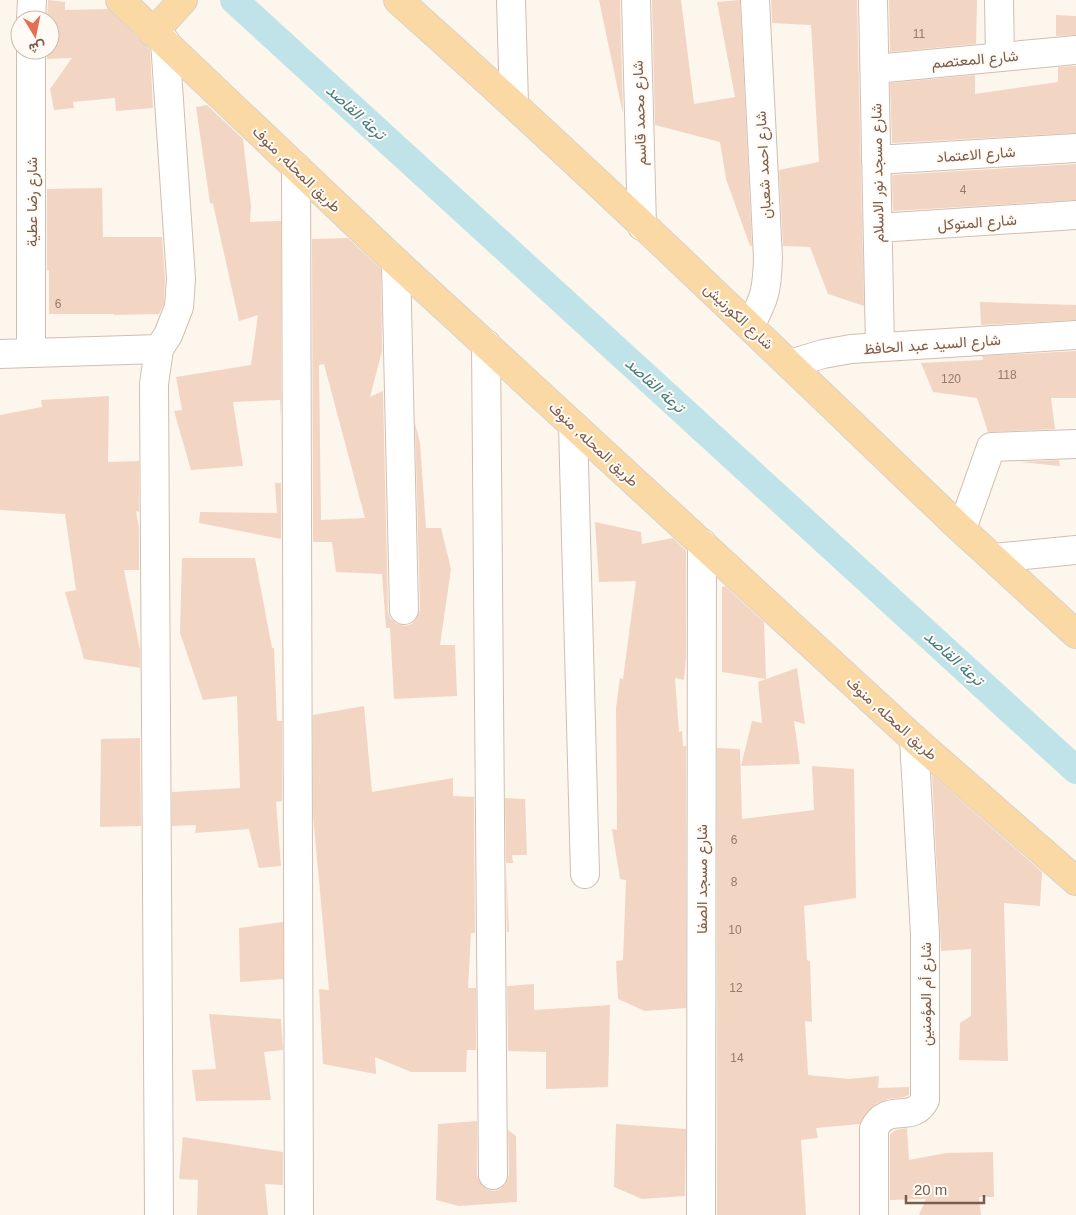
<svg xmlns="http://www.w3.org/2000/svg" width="1076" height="1215" viewBox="0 0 1076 1215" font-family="Arial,Vazirmatn,sans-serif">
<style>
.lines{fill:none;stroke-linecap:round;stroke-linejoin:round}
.canal{stroke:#bfe3e8;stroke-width:28}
.building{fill:#f3d5c3;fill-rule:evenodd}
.minor-casing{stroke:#d1beb0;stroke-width:30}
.major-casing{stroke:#dad1cd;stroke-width:30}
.minor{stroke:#fff;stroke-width:28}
.major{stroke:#fbd9a5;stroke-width:28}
.labels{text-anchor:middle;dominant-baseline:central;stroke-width:4;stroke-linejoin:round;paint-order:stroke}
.number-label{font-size:12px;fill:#987a6a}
.street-label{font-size:15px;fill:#7a5c4d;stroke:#fffaf3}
.water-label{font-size:16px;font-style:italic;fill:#437c86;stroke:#fffaf3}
</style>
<rect width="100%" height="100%" fill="#fdf6ec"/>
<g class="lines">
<polyline class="canal" points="234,0 1076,770"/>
</g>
<g class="building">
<polygon points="48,0 65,2 65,10 108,9 150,50 153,108 116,111 115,98 73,102 74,108 54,110 50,89 72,58 47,59 47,50 50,50 50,20 47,20"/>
<polygon points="599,0 620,0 623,114"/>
<polygon points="652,0 681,0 694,104 735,97 717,2 740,0 752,246 750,246 726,179 720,142 655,125"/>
<polygon points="771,0 857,0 864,306 828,294 810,247 783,246 779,170 819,162 811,25 772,23"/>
<polygon points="889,0 977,0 976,44 890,52"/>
<polygon points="1056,15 1076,16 1076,35 1056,36"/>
<polygon points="1076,66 1076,133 892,143 890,83 975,75 975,94 1058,82 1058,67"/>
<polygon points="207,105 243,139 251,206 250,222 281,221 281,420 280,400 233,402 243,466 191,470 174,411 182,410 176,377 251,365 258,315 239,321 213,204 210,203 196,107"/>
<polygon points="1076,164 1076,200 893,211 892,175"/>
<polygon points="102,188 103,237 162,237 165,279 164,304 159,314 114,315 114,314 49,314 49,270 47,270 47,189"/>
<path d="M348,238L381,269L382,351L370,397L383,391L388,611L390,618L396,623L405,626L412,624L417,618L420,610L415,423L420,443L426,528H441L451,569L440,645H455L457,696L394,699L390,628H386L382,574L336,572L332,542H313L312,239ZM324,364L365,518L321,520L319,365Z"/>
<polygon points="980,302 1076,305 1076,320 981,325"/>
<polygon points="1076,351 1076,398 1051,398 1055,429 988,432 977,398 933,392 921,363 983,360 982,356"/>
<polygon points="109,396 108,462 139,461 139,512 136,511 139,528 139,570 124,570 140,650 140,668 84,659 65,592 76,590 65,514 0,510 0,415 42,407 41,400"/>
<polygon points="1059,460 1060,466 1020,462"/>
<polygon points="275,483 281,483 281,539 199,523 200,512 277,513"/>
<polygon points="595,522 641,532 642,544 673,538 686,551 686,657 684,680 675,678 679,732 682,731 683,746 686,746 686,1008 645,1011 618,999 616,961 623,960 626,880 620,879 612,829 617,830 616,708 620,678 623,679 636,581 599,582"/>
<polygon points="182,558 255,558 272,648 274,648 277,721 282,721 282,801 276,802 281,866 259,868 249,829 195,833 196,825 172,826 172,792 240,788 237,696 203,700 180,633"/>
<polygon points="725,586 764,622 766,679 722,672 722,587"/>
<polygon points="797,668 805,724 794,721 800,764 741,766 752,721 762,723 758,682"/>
<polygon points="364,706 372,792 453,778 453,796 474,797 475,933 471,933 468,988 476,988 476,1050 467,1050 466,1072 411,1072 375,1057 376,1074 323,1064 319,989 329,990 313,815 313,715"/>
<polygon points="140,738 141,826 100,827 101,739"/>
<polygon points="717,748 740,749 742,819 814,810 812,766 854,769 856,898 804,906 807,960 810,961 812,1022 805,1021 808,1075 849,1079 879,1076 878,1088 909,1087 909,1095 904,1097 888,1099 877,1103 867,1112 860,1124 816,1128 818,1138 801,1140 806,1215 717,1215"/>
<polygon points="932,775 1042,872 1040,906 1004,903 1008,1061 959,1060 960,1023 971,1016 971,949 941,951"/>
<polygon points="505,798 525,799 527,855 512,855 513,863 506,863"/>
<polygon points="506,865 509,932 507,932"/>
<polygon points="283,922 283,979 240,982 239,928"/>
<polygon points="534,984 534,1010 610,1005 608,1087 546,1089 546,1052 508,1051 507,986"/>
<polygon points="209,1014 281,1019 283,1050 264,1052 271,1100 196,1101 192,1070 216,1069"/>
<polygon points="477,1121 477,1175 480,1183 486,1189 494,1191 500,1189 506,1183 509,1175 508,1130 516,1136 517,1202 459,1206 436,1200 438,1124"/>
<polygon points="616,1124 686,1129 685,1196 642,1199 614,1187"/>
<polygon points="907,1128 909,1160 946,1153 993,1152 994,1197 979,1197 981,1215 919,1215 926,1199 890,1200 890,1134 896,1130"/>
<polygon points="183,1137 283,1152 283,1185 265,1184 268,1215 197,1215 198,1180 179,1179"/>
</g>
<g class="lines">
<g class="minor-casing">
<g id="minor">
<polyline points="511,0 514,103"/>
<polyline points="636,0 642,226"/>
<polyline points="873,0 880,347"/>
<polyline points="999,0 1000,57"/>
<polyline points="31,20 32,0"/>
<polyline points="875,69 1076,50"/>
<polyline points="876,160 1076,148"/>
<polyline points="296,167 299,1215"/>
<polyline points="878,228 1076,215"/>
<polyline points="396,262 404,610"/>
<path d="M750,326C765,298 767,290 768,258L755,0"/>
<polyline points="486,344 493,1175"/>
<polyline points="31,353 31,50"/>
<polyline points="0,354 159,349"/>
<polyline points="790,364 823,354 851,349 1076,335"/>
<polyline points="573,425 585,874"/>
<polyline points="962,529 991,447 1076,444"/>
<polyline points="994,558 1076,550"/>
<polyline points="159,1215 154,384 159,349 168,335 179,307 181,279 165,41"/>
<polyline points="701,1215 702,543"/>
<path d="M874,1215V1129C887,1101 912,1125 925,1100V934L914,739"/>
</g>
</g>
<g class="major-casing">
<g id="major">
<polyline points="120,0 396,262 573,425 914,739 1076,881"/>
<path d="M398,0C590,171 774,350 959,527C998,563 1037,598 1076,634"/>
<polyline points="153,33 183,0"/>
</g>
</g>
<use href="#minor" class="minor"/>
<use href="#major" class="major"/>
</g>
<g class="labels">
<g class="number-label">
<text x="919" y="34">11</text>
<text x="963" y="190">4</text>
<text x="58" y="304">6</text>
<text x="1007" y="375">118</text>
<text x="951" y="379">120</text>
<text x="734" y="840">6</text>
<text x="734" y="882">8</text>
<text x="735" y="930">10</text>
<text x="736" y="988">12</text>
<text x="737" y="1058">14</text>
</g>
<g class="street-label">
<text transform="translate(975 59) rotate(-5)">شارع المعتصم</text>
<text transform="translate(639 113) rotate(-92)">شارع محمد قاسم</text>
<text transform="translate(976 154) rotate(-4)">شارع الاعتماد</text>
<text transform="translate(763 165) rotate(-93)">شارع احمد شعبان</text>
<text transform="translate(297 169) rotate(44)">طريق المحله, منوف</text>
<text transform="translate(877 173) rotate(-91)">شارع مسجد نور الاسلام</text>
<text transform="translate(31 202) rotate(-90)">شارع رضا عطية</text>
<text transform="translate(977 222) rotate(-4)">شارع المتوكل</text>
<text transform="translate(739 316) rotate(43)">شارع الكورنيش</text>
<text transform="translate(932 344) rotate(-4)">شارع السيد عبد الحافظ</text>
<text transform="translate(594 444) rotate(43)">طريق المحله, منوف</text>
<text transform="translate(892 718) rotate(42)">طريق المحله, منوف</text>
<text transform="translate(701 879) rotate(-90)">شارع مسجد الصفا</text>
<text transform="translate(925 994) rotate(-90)">شارع أم المؤمنين</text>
</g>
<g class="water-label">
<text transform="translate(356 112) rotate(42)">ترعة القاصد</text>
<text transform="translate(655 385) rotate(42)">ترعة القاصد</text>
<text transform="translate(954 658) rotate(42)">ترعة القاصد</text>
</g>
</g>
<g transform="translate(35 35) rotate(170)"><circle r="24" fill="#fffaf3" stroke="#cabbb1"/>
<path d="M0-4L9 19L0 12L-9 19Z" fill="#e76f51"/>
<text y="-8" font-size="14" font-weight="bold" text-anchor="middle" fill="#7a5c4d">ش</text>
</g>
<path d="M906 1195v8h78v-8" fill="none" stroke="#7a5c4d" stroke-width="2.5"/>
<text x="914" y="1195" font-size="15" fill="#7a5c4d" stroke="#fffaf3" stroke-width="4" paint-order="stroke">20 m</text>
</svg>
